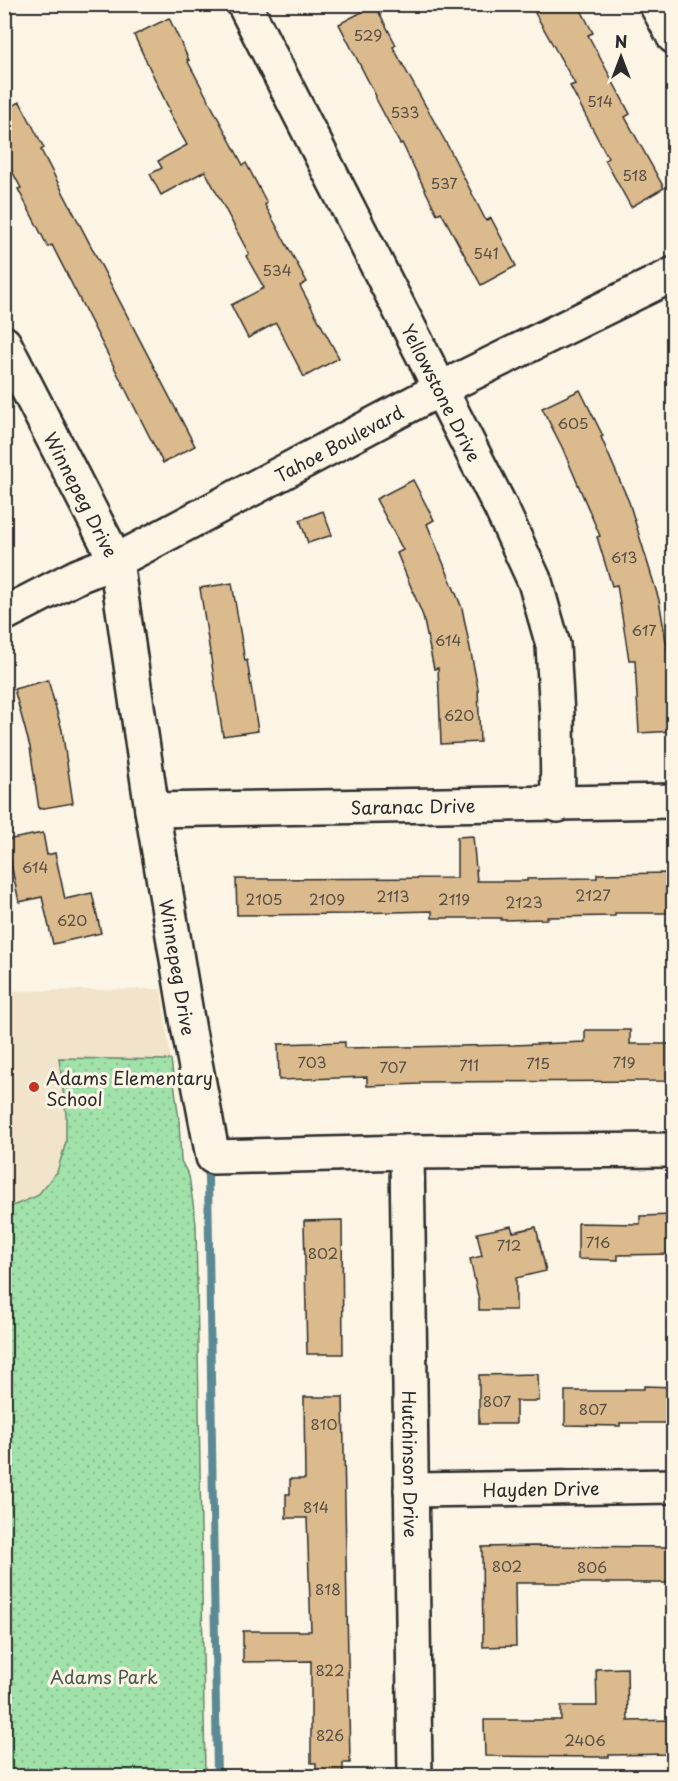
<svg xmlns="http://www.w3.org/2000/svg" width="678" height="1781" viewBox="0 0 678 1781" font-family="'Playpen Sans',sans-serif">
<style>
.built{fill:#f2e3cb}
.grass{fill:url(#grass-dots);stroke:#66866a;stroke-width:1.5}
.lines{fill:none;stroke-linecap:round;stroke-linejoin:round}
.stream{stroke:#5b8a94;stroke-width:8}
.building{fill:#dbba8e;stroke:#2b2b2b;stroke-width:1.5}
.street-casing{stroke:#2b2b2b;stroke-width:38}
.street{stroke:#fcf5e5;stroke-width:33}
.poi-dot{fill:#c8321e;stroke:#fcf5e5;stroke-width:2}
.labels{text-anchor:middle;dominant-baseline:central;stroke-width:6;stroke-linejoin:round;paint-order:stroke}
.number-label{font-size:15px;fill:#574f44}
.street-label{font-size:18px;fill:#2b2b2b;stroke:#fcf5e5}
.poi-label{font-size:18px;fill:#2b2b2b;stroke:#fcf5e5;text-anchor:start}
.park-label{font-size:18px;fill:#48584b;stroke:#fcf5e5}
</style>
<defs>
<pattern id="grass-dots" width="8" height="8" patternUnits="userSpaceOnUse" patternTransform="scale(1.5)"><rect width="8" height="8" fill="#a1e1aa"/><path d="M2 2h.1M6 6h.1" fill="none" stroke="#8bc192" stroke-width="1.8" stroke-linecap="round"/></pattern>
</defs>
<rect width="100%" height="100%" fill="#fcf5e5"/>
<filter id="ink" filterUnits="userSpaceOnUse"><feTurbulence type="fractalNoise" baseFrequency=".0167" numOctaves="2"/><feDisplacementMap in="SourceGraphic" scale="12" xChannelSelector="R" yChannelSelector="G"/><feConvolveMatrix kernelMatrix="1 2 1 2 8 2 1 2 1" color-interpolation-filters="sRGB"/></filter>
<g filter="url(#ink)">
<polygon class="built" points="161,989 171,1060 60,1058 66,1114 66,1142 57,1172 37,1196 5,1209 5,991"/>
<polygon class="grass" points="59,1058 171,1060 179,1120 181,1161 189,1176 196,1224 205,1776 5,1776 5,1209 37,1196 57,1172 66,1142 66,1114"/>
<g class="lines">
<polyline class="stream" points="208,1177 217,1776"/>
</g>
<g class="building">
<polygon points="550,4 578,4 593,33 588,35 630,114 625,117 664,188 631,207 605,160 608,158 570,86 575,84 535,13"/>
<polygon points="375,5 396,45 393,47 450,150 486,221 491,218 516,266 481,285 441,212 437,214 402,143 400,144 375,97 376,96 339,24"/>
<polygon points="169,18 189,60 187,60 243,165 246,163 267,203 265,205 307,282 300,286 339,358 304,377 276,323 248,338 231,305 264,288 246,256 249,254 205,171 161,195 150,174 162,168 158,161 187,145 168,111 170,111 134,35"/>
<polygon points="20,102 44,148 41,150 195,446 163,463 52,245 48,247 18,189 21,188 4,156 4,110"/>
<polygon points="580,390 603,436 601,437 629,502 659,600 674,688 674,731 639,733 635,660 629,660 617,585 612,586 597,537 600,536 562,447 542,408"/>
<polygon points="413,480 434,520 427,524 462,608 478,688 480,742 441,744 438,668 434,669 423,616 397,553 403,550 376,499"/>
<polygon points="323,511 332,535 308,543 300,520"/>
<polygon points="232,583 245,661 247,660 258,731 223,736 200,588"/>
<polygon points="48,680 62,730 73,803 39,809 30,747 14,689"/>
<polygon points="43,833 47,855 55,853 65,899 92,893 101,933 53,944 42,897 19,902 6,840"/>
<polygon points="473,836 477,881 527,881 527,879 597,878 597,874 674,873 674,913 615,913 615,916 547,917 547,919 501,920 501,918 432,918 432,911 354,913 354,914 237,915 236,879 457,878 457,837"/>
<polygon points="585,1030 630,1030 630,1044 674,1044 674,1081 420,1082 420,1084 367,1086 367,1077 279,1080 278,1044 345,1042 345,1048 514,1045 585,1042"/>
<polygon points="674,1215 674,1254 618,1255 618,1260 578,1259 578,1223 640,1224 640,1216"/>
<polygon points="342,1220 343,1354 307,1354 304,1221"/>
<polygon points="511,1226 513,1232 536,1227 546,1271 516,1278 516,1310 479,1310 479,1300 470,1259 482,1256 477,1233"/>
<polygon points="538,1374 539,1401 516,1401 516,1424 479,1424 479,1375"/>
<polygon points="644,1386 674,1387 674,1423 620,1423 620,1426 565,1425 565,1391 625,1391 625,1389 644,1389"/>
<polygon points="304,1397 343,1397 350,1763 343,1763 343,1776 316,1776 316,1763 311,1763 311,1661 243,1662 243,1631 311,1631 307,1518 286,1518 286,1494 290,1494 290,1479 305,1479"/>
<polygon points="533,1546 674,1547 674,1583 515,1583 516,1646 483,1647 482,1547"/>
<polygon points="627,1668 628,1721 674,1720 674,1754 609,1755 609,1757 485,1756 484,1720 561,1720 561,1706 597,1706 596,1669"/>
</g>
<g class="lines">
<g class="street-casing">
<g id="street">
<path id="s1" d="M244,4L501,508L535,582L553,645L557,716L558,805"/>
<polyline points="656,4 674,37"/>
<path id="s2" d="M4,343L116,561L152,810L189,1031L213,1157L407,1152L674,1150"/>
<path id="s3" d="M4,614L78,576L116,561L440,389L674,274"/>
<path id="s4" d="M152,810L674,801"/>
<path id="s5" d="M407,1152L415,1776"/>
<path id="s6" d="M411,1490L674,1486"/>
</g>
</g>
<use href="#street" class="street"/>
</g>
</g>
<circle class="poi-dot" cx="34" cy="1087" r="6"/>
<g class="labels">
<g class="number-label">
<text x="368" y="34">529</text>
<text x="600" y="100">514</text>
<text x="405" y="111">533</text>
<text x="635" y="174">518</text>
<text x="444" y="182">537</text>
<text x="486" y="252">541</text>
<text x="277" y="269">534</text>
<text x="573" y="422">605</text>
<text x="624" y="556">613</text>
<text x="644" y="629">617</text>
<text x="448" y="639">614</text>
<text x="459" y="714">620</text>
<text x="35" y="866">614</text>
<text x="593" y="894">2127</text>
<text x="393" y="895">2113</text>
<text x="264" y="898">2105</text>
<text x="327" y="898">2109</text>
<text x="454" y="898">2119</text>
<text x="524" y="901">2123</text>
<text x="72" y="919">620</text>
<text x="312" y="1061">703</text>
<text x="624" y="1061">719</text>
<text x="538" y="1062">715</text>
<text x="469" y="1064">711</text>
<text x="393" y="1066">707</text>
<text x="598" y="1241">716</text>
<text x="509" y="1244">712</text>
<text x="323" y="1252">802</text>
<text x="497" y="1400">807</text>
<text x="593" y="1408">807</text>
<text x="324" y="1423">810</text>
<text x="316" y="1506">814</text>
<text x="507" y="1565">802</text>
<text x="592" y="1566">806</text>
<text x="328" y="1588">818</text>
<text x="330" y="1669">822</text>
<text x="330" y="1734">826</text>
<text x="585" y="1739">2406</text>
</g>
<g class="street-label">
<text stroke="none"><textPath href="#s1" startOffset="436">Yellowstone Drive</textPath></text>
<text stroke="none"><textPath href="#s3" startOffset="376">Tahoe Boulevard</textPath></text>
<text stroke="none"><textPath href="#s2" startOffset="170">Winnepeg Drive</textPath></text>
<text stroke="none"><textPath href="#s4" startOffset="261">Saranac Drive</textPath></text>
<text stroke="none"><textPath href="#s2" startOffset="656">Winnepeg Drive</textPath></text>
<text stroke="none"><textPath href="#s5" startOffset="312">Hutchinson Drive</textPath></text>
<text stroke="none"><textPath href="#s6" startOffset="130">Hayden Drive</textPath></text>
</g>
<g class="poi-label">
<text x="46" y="1077">Adams Elementary<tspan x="46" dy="21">School</tspan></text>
</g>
<g class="park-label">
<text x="104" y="1676">Adams Park</text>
</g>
</g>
<rect width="678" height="1781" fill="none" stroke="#fcf5e5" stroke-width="24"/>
<rect x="12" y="12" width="654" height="1757" fill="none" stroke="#2b2b2b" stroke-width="2" filter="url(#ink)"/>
<g transform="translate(621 57)" stroke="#fcf5e5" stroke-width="4.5" paint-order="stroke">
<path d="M0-4.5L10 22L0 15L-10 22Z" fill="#2b2b2b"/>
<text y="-9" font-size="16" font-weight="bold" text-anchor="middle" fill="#2b2b2b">N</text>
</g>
</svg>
